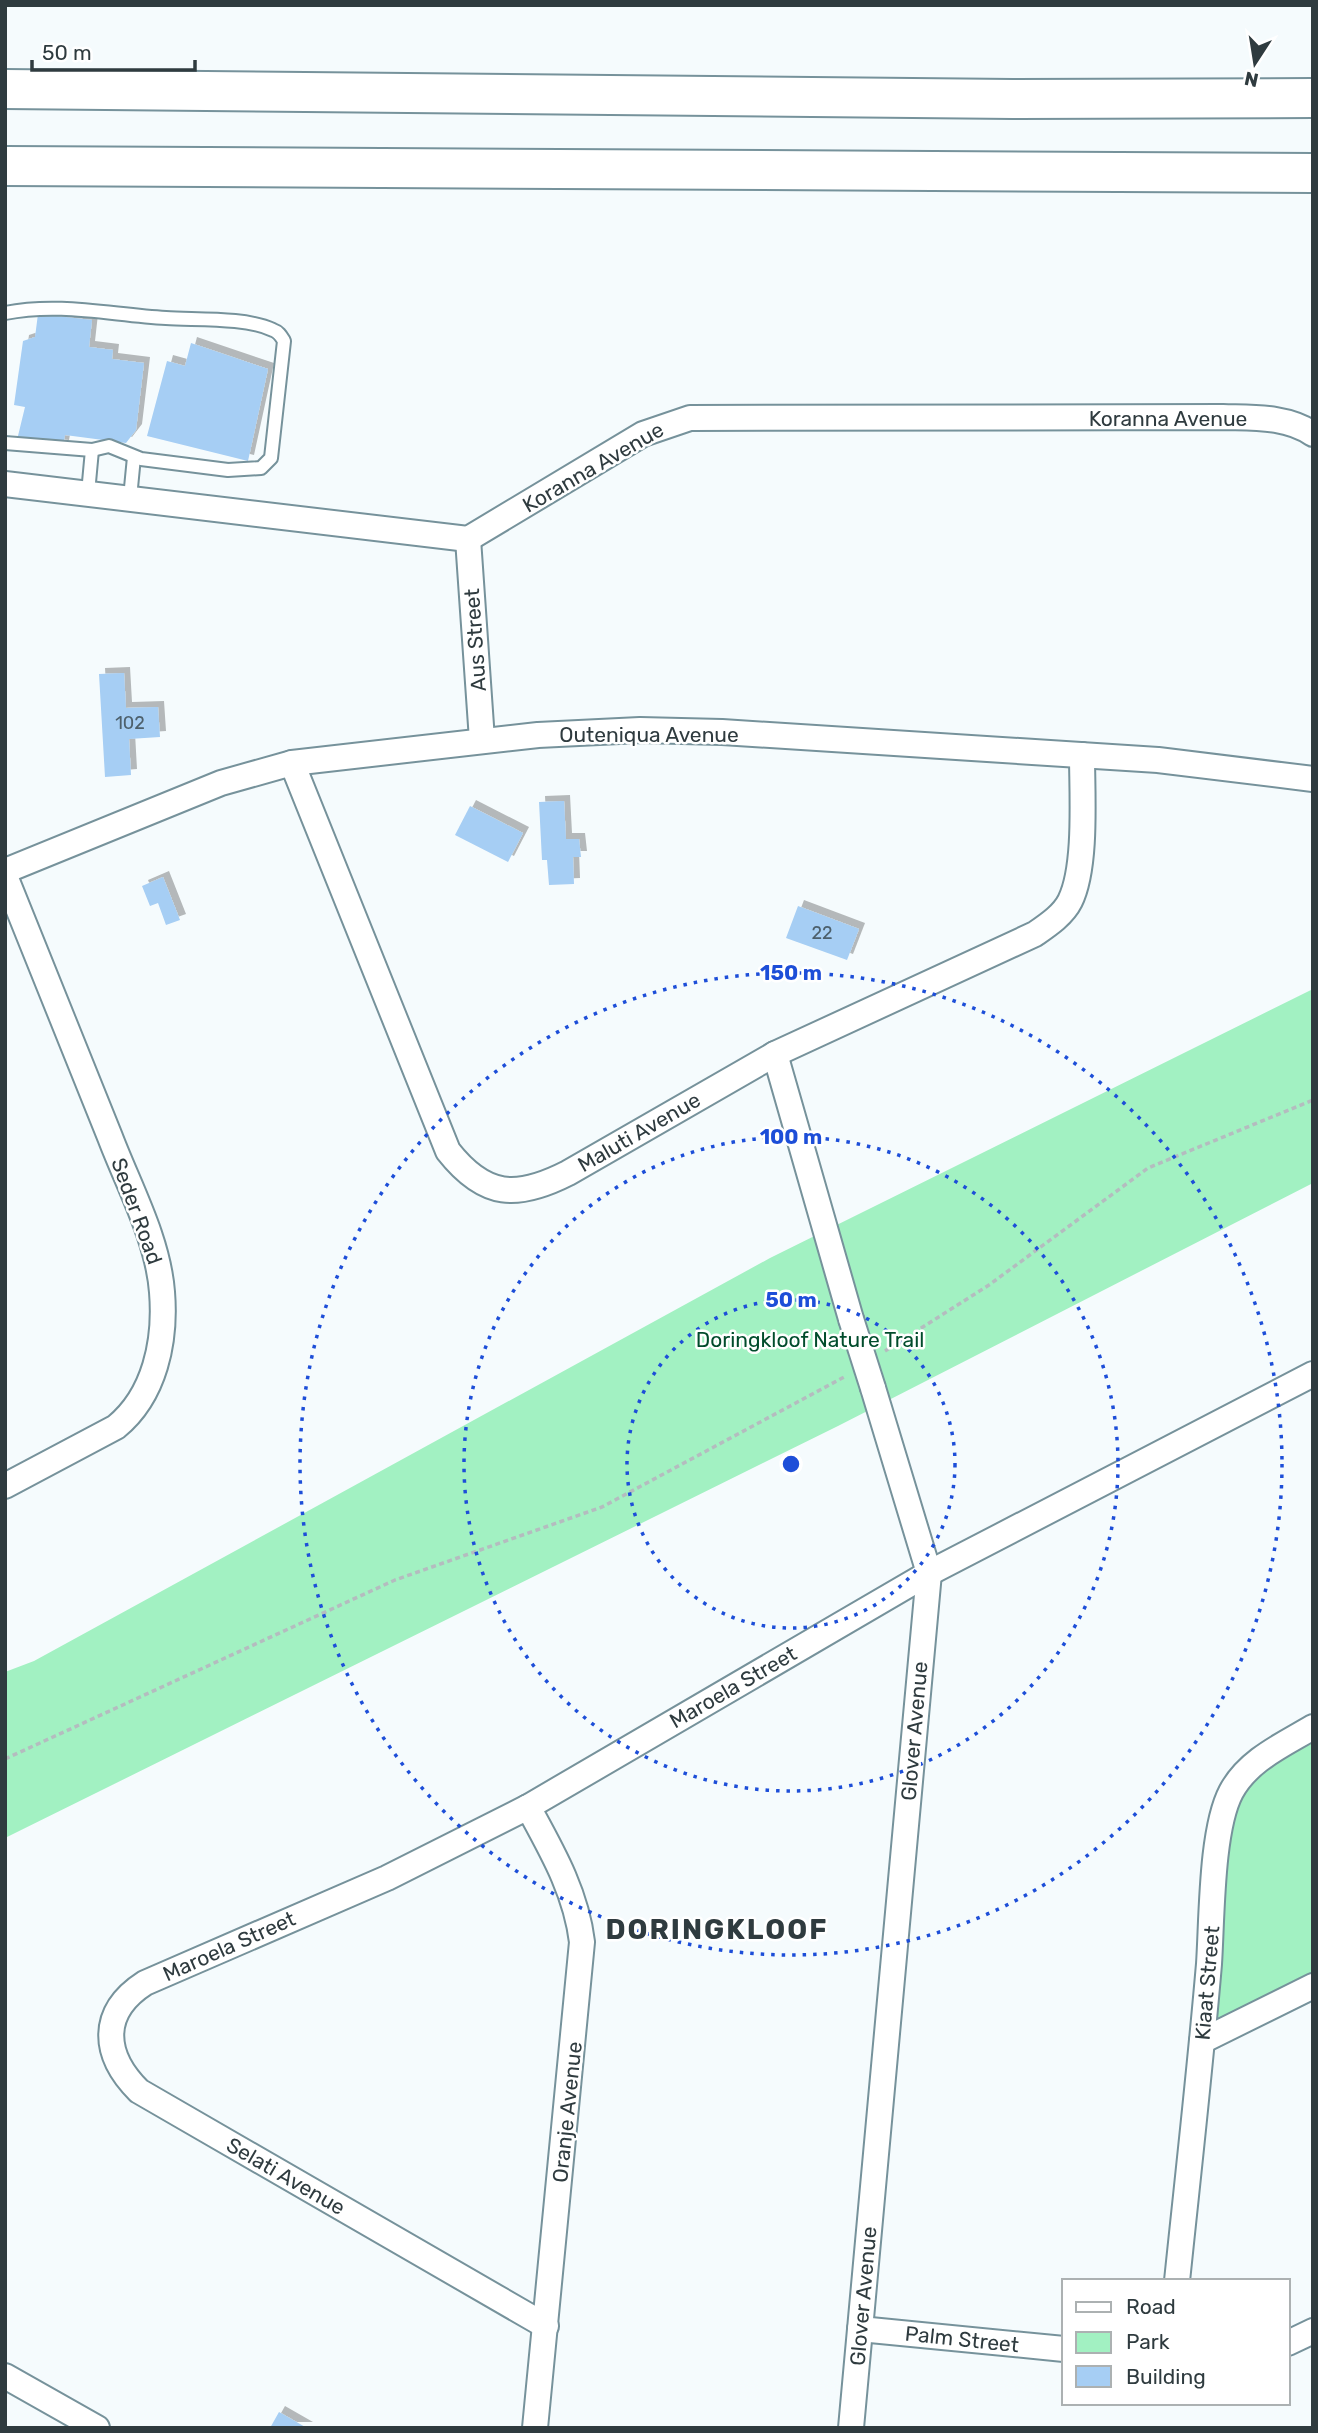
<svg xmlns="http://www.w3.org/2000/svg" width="1318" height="2433" viewBox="0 0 1318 2433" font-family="Rubik,sans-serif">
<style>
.green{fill:#a2f1c2}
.building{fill:#a6cef4;filter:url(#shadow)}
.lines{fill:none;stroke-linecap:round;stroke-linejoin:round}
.lane-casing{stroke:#76929b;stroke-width:16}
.street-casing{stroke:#76929b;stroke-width:28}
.highway-casing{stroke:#76929b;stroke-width:42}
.path{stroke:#b4bcbf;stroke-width:3.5;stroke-dasharray:5 3.5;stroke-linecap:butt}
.lane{stroke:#fff;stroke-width:12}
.street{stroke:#fff;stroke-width:24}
.highway{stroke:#fff;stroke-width:38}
.street-bridge-casing{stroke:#76929b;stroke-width:28;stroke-linecap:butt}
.street-bridge{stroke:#fff;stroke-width:24}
.ring{fill:none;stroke:#1d4ed8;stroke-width:3.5;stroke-dasharray:3.5 7}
.labels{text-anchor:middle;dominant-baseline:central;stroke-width:5;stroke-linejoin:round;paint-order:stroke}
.number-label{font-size:18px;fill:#4d606c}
.street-label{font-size:21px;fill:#2f3b3f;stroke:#fff}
.park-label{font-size:21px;fill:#014c2c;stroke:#fff}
.district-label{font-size:28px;font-weight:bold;letter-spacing:2px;fill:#2f3b3f;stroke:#fff}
.centre{fill:#1d4ed8;stroke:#fff;stroke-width:3.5}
.ring-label{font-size:21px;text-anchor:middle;font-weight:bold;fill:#1d4ed8;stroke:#fff;stroke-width:5;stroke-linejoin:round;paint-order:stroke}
</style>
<defs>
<filter id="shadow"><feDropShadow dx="6" dy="-6" stdDeviation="0" flood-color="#0004"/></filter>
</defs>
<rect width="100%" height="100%" fill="#f5fbfd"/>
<g class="green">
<polygon points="1313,989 1313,1183 838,1426 5,1838 5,1672 34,1661 770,1258"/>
<polygon points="1313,1734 1313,1982 1211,2029 1231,1801 1260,1765"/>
</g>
<g class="building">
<polygon points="38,314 92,320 89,347 113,350 112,359 144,363 136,430 126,443 65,435 63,446 17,440 25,407 14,405 23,341 35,337"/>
<polygon points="191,343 268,369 248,461 147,436 167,361 185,366"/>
<polygon points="124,673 126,708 158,707 160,737 129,739 131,775 105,777 99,674"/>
<polygon points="564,801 566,839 579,839 581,857 573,857 574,884 549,885 547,860 542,860 539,802"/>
<polygon points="470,806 523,833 508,862 455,835"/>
<polygon points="163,877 180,920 166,925 158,903 150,906 142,886"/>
<polygon points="798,906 859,929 847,960 786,938"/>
<polygon points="279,2412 307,2428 270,2428"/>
</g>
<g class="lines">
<g class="lane-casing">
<g id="lane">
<path d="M5,313C60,302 111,315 166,318C196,320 246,317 273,330C279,332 281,336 284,341L271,458L261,468L228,470L141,459L109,446L92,450L5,443"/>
<polyline points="88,493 92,450"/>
<polyline points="130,498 134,457"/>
</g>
</g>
<g class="street-casing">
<g id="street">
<path d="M5,484L468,539L643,434L690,418L1223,417C1254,418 1287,416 1313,434"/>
<polyline points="468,539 482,740"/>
<path d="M292,763L448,1151C485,1198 517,1199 568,1173L775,1054L1035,934C1048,925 1063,915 1070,901C1087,867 1082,793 1082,755"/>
<polyline points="5,871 221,783 292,763 538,735 640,730 722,732 1158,760 1313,779"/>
<path d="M5,876C40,963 75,1050 110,1137C129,1187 158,1239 162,1292C166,1341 155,1395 116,1427L5,1486"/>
<polyline points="775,1054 851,1319"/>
<path d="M528,1807C552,1851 576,1892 582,1942L535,2428"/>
<polyline points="1202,2041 1313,1986"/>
<path d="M1177,2281C1188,2175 1200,2070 1209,1964C1212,1919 1211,1830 1231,1792C1248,1760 1283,1745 1313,1727"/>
<path d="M546,2326L139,2091C102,2054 100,2012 145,1983L387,1878L528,1807L929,1573L1313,1374"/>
<polyline points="860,2329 1064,2349"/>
<polyline points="1288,2343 1313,2331"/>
<polyline points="5,2376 97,2428"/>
<polyline points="851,2428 929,1573 873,1388"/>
</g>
</g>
<g class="highway-casing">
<g id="highway">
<polyline points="5,89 1013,99 1313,98"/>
<polyline points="5,166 1313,173"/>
</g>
</g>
<g class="path">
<polyline points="885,1351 989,1285 1148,1168 1313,1100"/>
<polyline points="5,1759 395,1580 602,1507 846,1376"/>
</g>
<use href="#lane" class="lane"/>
<use href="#street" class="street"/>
<use href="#highway" class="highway"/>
<g class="street-bridge-casing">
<polyline id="street-bridge" points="851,1319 873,1388"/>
</g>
<use href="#street-bridge" class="street-bridge"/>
</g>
<g class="ring">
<circle cx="791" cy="1464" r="164"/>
<circle cx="791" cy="1464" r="327"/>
<circle cx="791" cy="1464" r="491"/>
</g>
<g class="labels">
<g class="number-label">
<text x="130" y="723">102</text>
<text x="822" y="933">22</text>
</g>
<g class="street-label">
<text x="1168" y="418">Koranna Avenue</text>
<text transform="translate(593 467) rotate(-30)">Koranna Avenue</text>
<text transform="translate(475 640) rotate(-94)">Aus Street</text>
<text x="649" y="734">Outeniqua Avenue</text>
<text transform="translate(639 1132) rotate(-30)">Maluti Avenue</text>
<text transform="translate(137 1211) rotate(70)">Seder Road</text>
<text transform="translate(733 1687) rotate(-30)">Maroela Street</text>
<text transform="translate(914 1731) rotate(-85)">Glover Avenue</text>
<text transform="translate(229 1946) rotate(-24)">Maroela Street</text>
<text transform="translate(1207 1983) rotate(-85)">Kiaat Street</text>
<text transform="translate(567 2112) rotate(-84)">Oranje Avenue</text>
<text transform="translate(286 2176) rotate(30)">Selati Avenue</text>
<text transform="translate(863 2296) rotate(-85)">Glover Avenue</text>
<text transform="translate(962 2339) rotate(6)">Palm Street</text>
</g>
<g class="park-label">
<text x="810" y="1339">Doringkloof Nature Trail</text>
</g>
<g class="district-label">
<text x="717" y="1929">DORINGKLOOF</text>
</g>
</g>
<circle cx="791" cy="1464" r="10" class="centre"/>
<g class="ring-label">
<text x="791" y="980">150 m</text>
<text x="791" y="1144">100 m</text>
<text x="791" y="1307">50 m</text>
</g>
<rect width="1318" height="2433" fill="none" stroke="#2f3b3f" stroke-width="14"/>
<rect x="1062" y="2279" width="228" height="126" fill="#ffffff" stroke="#acb1b2" stroke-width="2"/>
<rect x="1076" y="2302" width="35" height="10" fill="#ffffff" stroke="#acb1b2" stroke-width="2"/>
<text x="1126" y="2314" font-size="21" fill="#2f3b3f">Road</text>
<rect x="1076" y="2332" width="35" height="21" fill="#a2f1c2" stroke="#acb1b2" stroke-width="2"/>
<text x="1126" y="2349" font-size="21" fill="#2f3b3f">Park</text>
<rect x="1076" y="2366" width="35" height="21" fill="#a6cef4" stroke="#acb1b2" stroke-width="2"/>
<text x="1126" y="2384" font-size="21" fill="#2f3b3f">Building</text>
<g transform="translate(1255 63) rotate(192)" stroke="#ffffff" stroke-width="5" paint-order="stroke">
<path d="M0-5L12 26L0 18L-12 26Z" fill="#2f3b3f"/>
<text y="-10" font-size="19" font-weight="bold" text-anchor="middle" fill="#2f3b3f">N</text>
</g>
<path d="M32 60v10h163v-10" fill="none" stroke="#2f3b3f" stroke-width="3.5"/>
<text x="42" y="60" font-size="21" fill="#2f3b3f" stroke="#ffffff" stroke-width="5" paint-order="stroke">50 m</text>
</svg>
